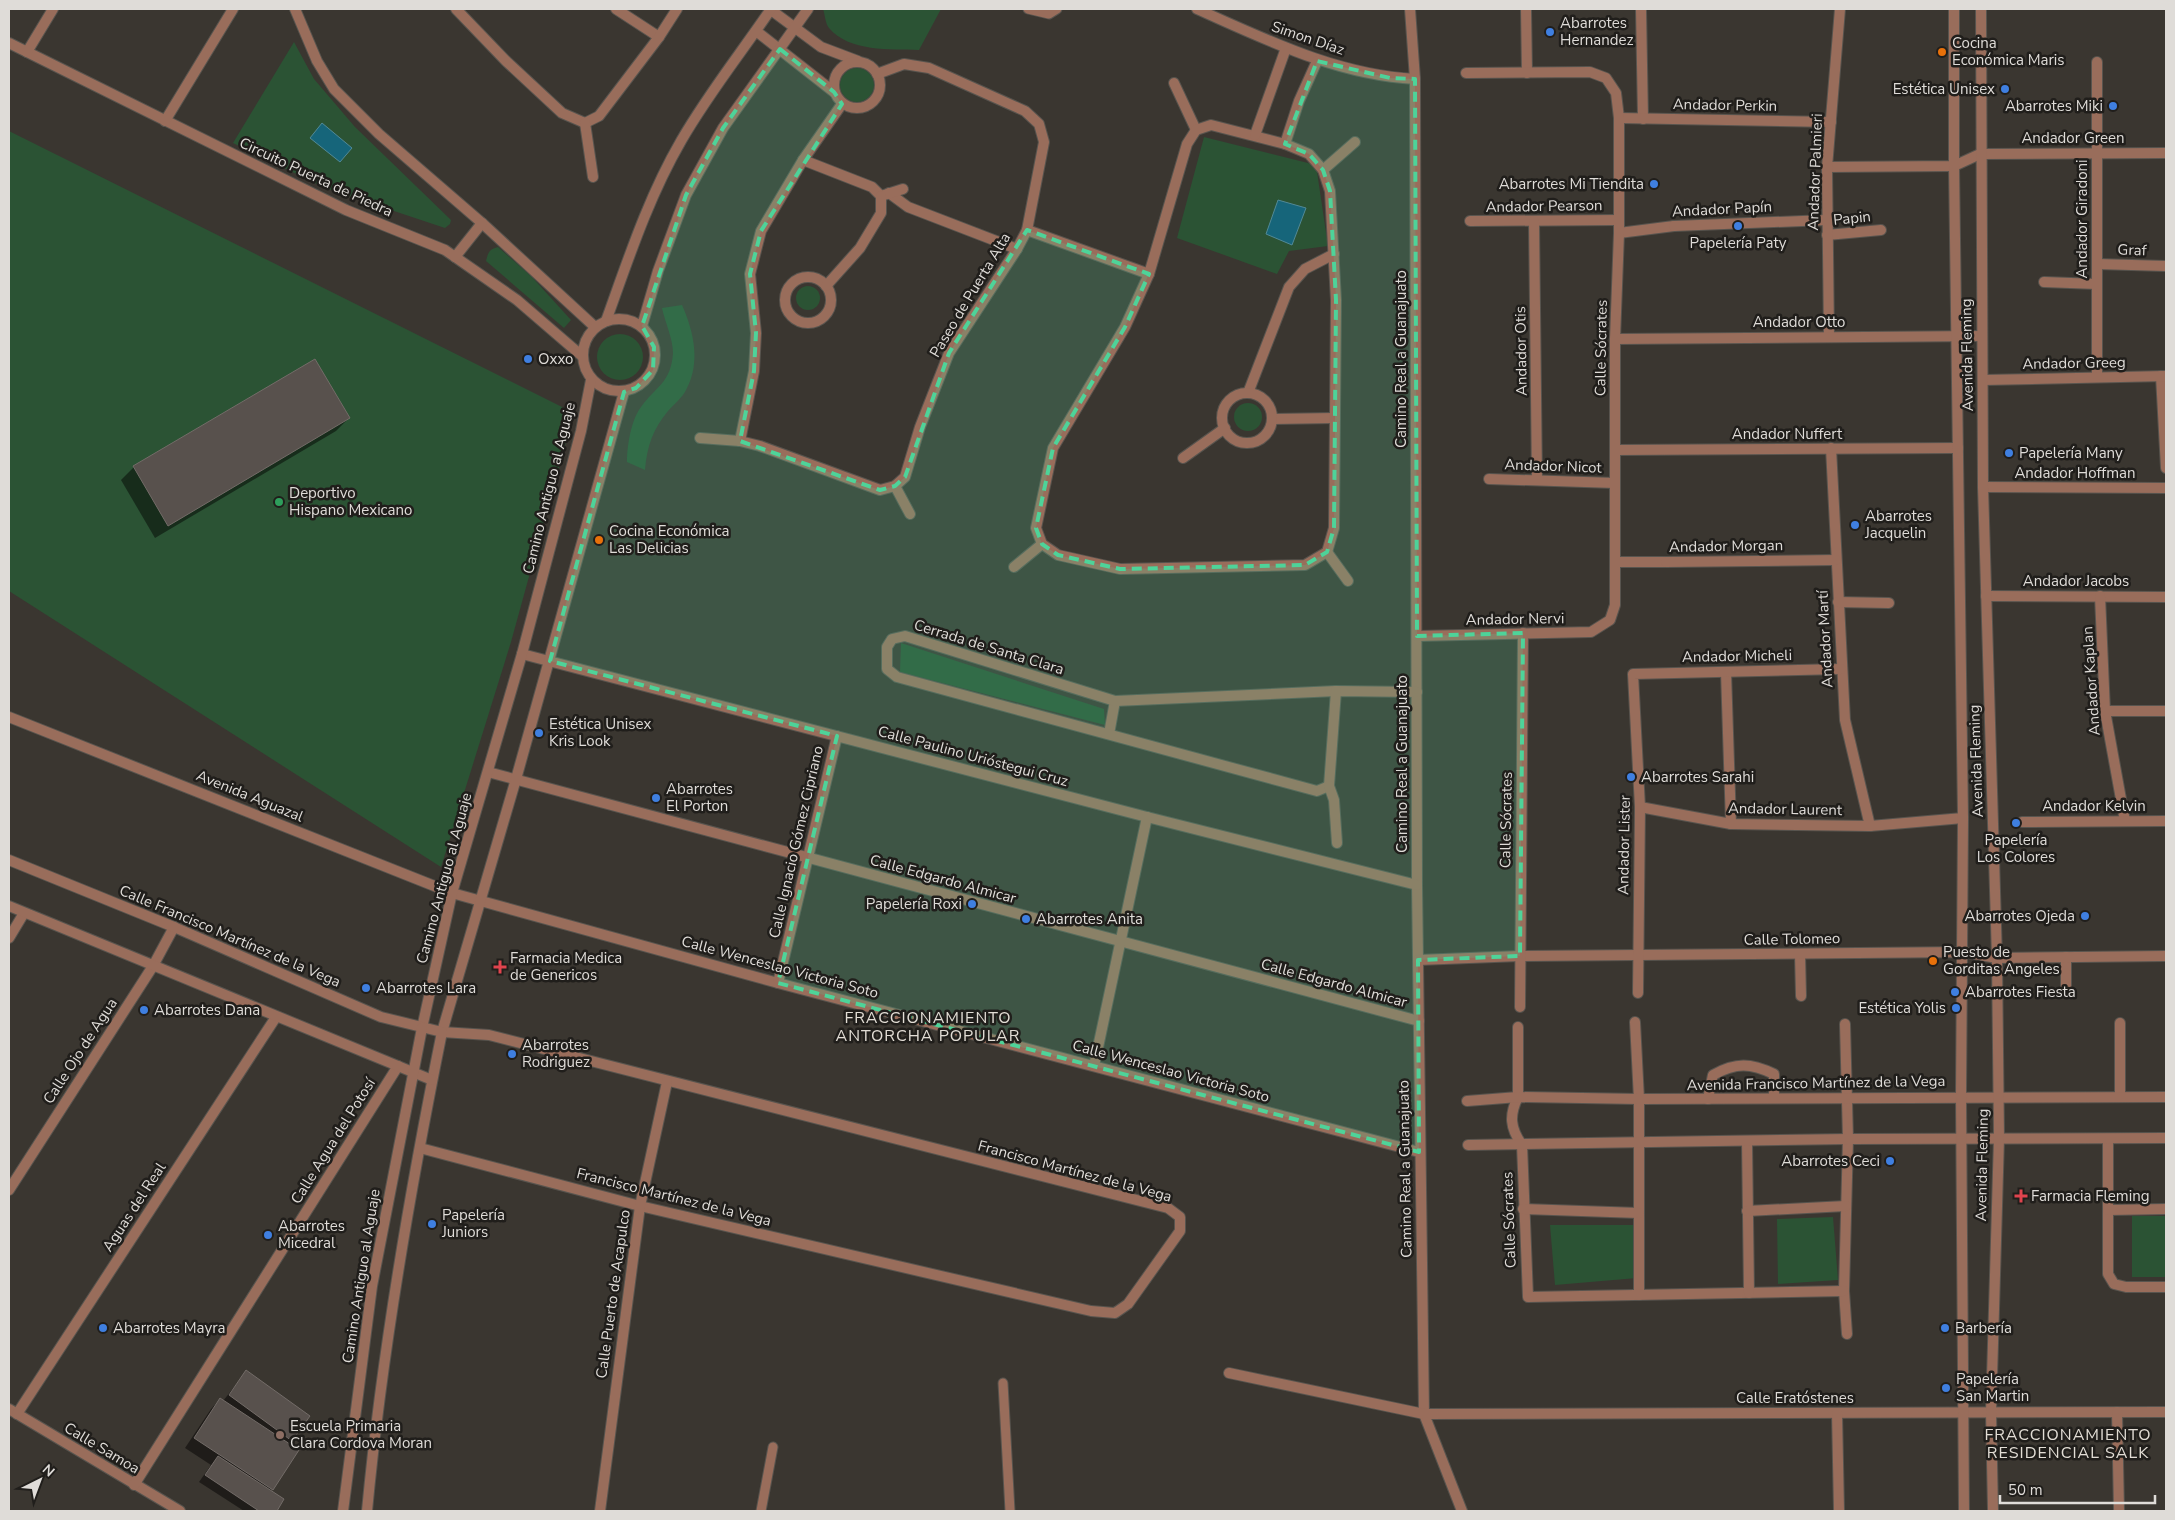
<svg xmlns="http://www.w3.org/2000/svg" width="2175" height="1520" viewBox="0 0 2175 1520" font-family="'Nunito Sans',sans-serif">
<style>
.green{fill:#2b5334}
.water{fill:#16657a;stroke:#528996}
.shadow{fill:#0007}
.building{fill:#58514d;stroke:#736c68}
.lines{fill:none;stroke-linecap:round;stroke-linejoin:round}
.service-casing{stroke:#58544e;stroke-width:11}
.pedestrian-casing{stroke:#58544e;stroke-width:12}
.minor-casing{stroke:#58544e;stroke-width:12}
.tertiary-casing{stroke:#58544e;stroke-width:12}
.service{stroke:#996d5b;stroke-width:9}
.pedestrian{stroke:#996d5b;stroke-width:10}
.minor{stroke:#996d5b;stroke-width:10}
.tertiary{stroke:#996d5b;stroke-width:10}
.marked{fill:#4ed399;fill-opacity:0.2;stroke:#4ed399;stroke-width:4;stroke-dasharray:10 6;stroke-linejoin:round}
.shop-dot{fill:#3f7fe0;stroke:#201e1b;stroke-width:2}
.food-dot{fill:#e8710a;stroke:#201e1b;stroke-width:2}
.leisure-dot{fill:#2e9e5b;stroke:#201e1b;stroke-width:2}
.health-dot{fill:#e0444e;stroke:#201e1b;stroke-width:2}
.education-dot{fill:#8d6e63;stroke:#201e1b;stroke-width:2}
.labels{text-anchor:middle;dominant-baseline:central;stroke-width:5;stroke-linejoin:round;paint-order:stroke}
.poi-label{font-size:15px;fill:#dfdcd8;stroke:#201e1b;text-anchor:start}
.street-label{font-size:15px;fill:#dfdcd8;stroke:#201e1b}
.neighbourhood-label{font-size:16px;letter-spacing:1px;fill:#e2ddd5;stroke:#201e1b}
</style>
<rect width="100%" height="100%" fill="#3a3630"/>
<g class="green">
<path d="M823,9H941L919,50C890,49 849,52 829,28C825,23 825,14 823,9Z"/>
<polygon points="294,42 314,79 355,127 451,220 450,224 445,228 325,188 233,143"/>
<circle cx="857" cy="85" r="17"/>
<polygon points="9,131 574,413 511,642 441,867 9,591"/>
<polygon points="1204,137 1316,165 1328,246 1289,251 1277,274 1177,238"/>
<path d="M498,247L531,276L571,320L564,328L486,261C488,253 489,249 498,247Z"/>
<circle cx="808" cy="298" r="12"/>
<path d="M682,305C694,332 701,363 686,390C682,398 674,404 668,411C653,429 647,446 645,470L627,462C627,446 631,420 641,407C656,386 671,383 673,353C673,339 665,322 662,308Z"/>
<circle cx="620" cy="357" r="23"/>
<circle cx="1248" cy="417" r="14"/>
<polygon points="901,643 1104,709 1105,725 900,672"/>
<rect x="2132" y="1216" width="34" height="61"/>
<polygon points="1833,1217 1838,1280 1778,1284 1777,1219"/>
<polygon points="1550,1225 1634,1225 1637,1278 1555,1285"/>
</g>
<g class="water">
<polygon points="322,123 352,148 340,162 310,138"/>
<polygon points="1278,200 1306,208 1292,245 1266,234"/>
</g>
<g class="shadow">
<polygon points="349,418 336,431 155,538 121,480 134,467"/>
<polygon points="246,1372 291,1440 288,1444 270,1491 283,1500 275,1511 244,1511 199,1482 211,1465 185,1448 211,1409 220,1399 223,1401"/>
</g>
<g class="building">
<polygon points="315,359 350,418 168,526 133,466"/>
<polygon points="246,1370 310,1416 292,1441 229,1395"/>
<polygon points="220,1398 299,1450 273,1490 194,1438"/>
<polygon points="218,1456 284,1499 277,1511 259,1511 205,1475"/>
</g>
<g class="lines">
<g class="service-casing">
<g id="service">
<polyline points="1028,9 1049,14 1057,9"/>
<polyline points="1003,1383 1010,1511"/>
<polyline points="761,1511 773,1447"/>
</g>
</g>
<g class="pedestrian-casing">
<g id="pedestrian">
<polyline points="616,9 659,37"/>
<polyline points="889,193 908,207 1017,249"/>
<polyline points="1027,230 1149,274"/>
<polyline points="1619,233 1674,226"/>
<polyline points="1272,419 1335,418"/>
<polyline points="1616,562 1666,562"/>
</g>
</g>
<g class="minor-casing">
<g id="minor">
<polyline points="295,9 317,61 334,89 379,134 482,223 595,327"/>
<polyline points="456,9 506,61 562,113 585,123 599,116 659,37 677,9"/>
<path d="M1197,9C1267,40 1337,75 1415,79"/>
<polyline points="1410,9 1415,79 1417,885 1424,1414 1462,1511"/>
<polyline points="1526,9 1527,73"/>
<polyline points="1641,9 1643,119"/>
<polyline points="771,10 821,47 858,61"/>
<polyline points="756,31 834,92"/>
<polyline points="9,43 346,210 445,250 517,300 582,356"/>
<polyline points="27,52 53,9"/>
<circle cx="857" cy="85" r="23"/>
<polyline points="1174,83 1196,130"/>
<polyline points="1619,118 1831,122"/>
<polyline points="165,121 233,9"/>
<polyline points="585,123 593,177"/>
<polygon points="1211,125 1285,144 1309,154 1323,170 1330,191 1336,300 1334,528 1327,552 1305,565 1120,569 1058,555 1042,544 1036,528 1053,448 1125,327 1149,274 1187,144 1196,130"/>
<polyline points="1255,135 1286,48"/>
<polyline points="1285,144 1299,101 1317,61"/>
<polyline points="803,160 872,187 881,196"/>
<polyline points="1827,167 1954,166 1980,154 2166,153"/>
<polyline points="1323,170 1355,142"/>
<polyline points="881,196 903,189"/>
<polyline points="1470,221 1619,220"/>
<polyline points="1534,221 1537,480"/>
<polyline points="1674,226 1827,220"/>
<polyline points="1827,235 1881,230"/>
<polyline points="455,257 482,223"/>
<polyline points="2097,264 2166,266"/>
<circle cx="808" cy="300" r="23"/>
<polyline points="2044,282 2097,284"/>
<polyline points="826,286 860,248 881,213 881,196"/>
<circle cx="619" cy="355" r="36"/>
<path d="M606,321C628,260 648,198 681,141C708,94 741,53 771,9"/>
<polyline points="642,326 658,271 686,195 723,128 808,9"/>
<polyline points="1829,337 1827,167 1840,9"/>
<polyline points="1615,339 1982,336"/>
<polyline points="2161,376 2166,468"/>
<polyline points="2097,377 2097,62"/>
<polyline points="1983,380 2166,376"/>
<polyline points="1248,393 1289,287 1305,269 1334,254"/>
<circle cx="1247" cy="418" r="25"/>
<polyline points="700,438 740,441 760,446 880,490 895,486 905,477 920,427 949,353 1017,249 1027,230 1044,142 1039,124 1025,111 929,68 904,64 877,74"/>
<polyline points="740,441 754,371 756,333 750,274 761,231 803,160 842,104"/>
<polyline points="1831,448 1845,720 1870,826"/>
<polyline points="1615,450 1958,448"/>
<polyline points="1183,458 1225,428"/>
<polyline points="1489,479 1615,483"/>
<polyline points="895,486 910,514"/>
<polyline points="1983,487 2166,488"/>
<polyline points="1327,552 1348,581"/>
<polyline points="1666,562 1836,560"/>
<polyline points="1014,567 1042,544"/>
<polyline points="1986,596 2166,597"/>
<polyline points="2100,596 2105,711 2125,821"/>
<polyline points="1838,602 1889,603"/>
<polyline points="1417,636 1591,632 1610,620 1615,605 1615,339 1619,233 1619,118 1616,93 1606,78 1590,72 1466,73"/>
<polyline points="522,654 1147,817 1417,885"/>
<polyline points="1726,672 1731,824"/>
<polyline points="2105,711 2166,711"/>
<polyline points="9,717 452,893 778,983 1419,1152"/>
<polyline points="1109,734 1115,701"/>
<polyline points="488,772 1419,1021"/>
<polyline points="1329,786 1317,791 897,677 887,669 887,647 892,639 905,636 1115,701 1336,691 1417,692"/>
<polyline points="1329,786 1336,691"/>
<polyline points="1329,786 1334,800 1337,843"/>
<polyline points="1640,807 1731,824 1870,826 1963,818"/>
<polyline points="2022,822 2166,821"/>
<polyline points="9,938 24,913"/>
<polyline points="1800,954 1801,996"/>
<polyline points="2066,957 2066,988"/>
<polyline points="1418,960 1520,956 1963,952 1997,958 2166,956"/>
<polyline points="778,983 837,736"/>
<polyline points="1638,993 1640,807 1633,674 1841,669"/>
<polyline points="1520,1007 1523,633"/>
<polyline points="1635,1022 1639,1099 1639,1295"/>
<polyline points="1845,1024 1848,1139 1844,1291 1847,1334"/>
<path d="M1518,1027V1097C1509,1115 1510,1128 1522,1145L1528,1297L1844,1291"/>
<polyline points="422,1028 452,893 522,654 581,431 591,380"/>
<polyline points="1094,1066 1147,817"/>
<polyline points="2120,1097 2120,1023"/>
<path d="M1708,1099L1713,1075C1736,1062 1751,1063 1774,1074V1098"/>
<polyline points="1467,1101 1518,1097 1639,1099 2166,1097"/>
<polyline points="2108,1139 2108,1274 2114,1284 2126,1287 2166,1287"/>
<polyline points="1747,1141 1749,1293"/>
<polyline points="1468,1145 1848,1139 2166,1138"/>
<polyline points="420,1148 640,1206 1091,1311 1115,1313 1128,1304 1180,1231 1180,1217 1168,1208 489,1035 442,1032 516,779 624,392"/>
<polyline points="9,1190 153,966 174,927"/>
<polyline points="1523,1209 1639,1213"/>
<polyline points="2108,1210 2166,1209"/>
<polyline points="1747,1211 1846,1206"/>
<polyline points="1229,1373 1424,1414 2166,1412"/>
<polyline points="9,1409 180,1511"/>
<polyline points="2117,1412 2119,1511"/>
<polyline points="1837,1413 1839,1511"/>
<polyline points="17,1414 276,1017"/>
<polyline points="134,1485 398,1066"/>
<polyline points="600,1511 640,1206 667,1082"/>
</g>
</g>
<g class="tertiary-casing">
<g id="tertiary">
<polyline points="1954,9 1954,166 1963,818 1961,1096 1964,1511"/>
<polyline points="1981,9 1983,487 1997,958 1999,1138 1991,1412 1993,1511"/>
<path d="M9,860L174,927L381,1017L442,1032C410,1190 382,1351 367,1511"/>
<polyline points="9,906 432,1080"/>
<polyline points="343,1511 372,1286 422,1028"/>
</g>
</g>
<use href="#service" class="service"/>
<use href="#pedestrian" class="pedestrian"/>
<use href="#minor" class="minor"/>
<use href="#tertiary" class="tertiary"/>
</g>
<path class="marked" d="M780,49L834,92L842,104L761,231L750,274L756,333L754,371L740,441L880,490L895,486L905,477L949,353L1027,230L1149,274L1125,327L1053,448L1036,528L1042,544L1058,555L1120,569L1305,565L1327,552L1334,528L1336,300L1330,191L1323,170L1309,154L1285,144L1317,61L1390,78L1415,79L1417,636L1523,633L1520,956L1418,960L1419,1152L778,983L837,736L550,661L624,392L636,388L653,370L654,347L642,326L686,195L723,128Z"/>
<g class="shop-dot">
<circle cx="1550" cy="32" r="5"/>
<circle cx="2005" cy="89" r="5"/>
<circle cx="2113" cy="106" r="5"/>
<circle cx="1654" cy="184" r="5"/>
<circle cx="1738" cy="226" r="5"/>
<circle cx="528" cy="359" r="5"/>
<circle cx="2009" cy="453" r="5"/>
<circle cx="1855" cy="525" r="5"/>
<circle cx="539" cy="733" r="5"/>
<circle cx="1631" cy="777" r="5"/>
<circle cx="656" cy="798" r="5"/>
<circle cx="2016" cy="823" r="5"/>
<circle cx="972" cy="904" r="5"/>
<circle cx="2085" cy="916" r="5"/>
<circle cx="1026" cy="919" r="5"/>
<circle cx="366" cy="988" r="5"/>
<circle cx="1955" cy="992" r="5"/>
<circle cx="1956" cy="1008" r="5"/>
<circle cx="144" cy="1010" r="5"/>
<circle cx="512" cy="1054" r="5"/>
<circle cx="1890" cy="1161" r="5"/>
<circle cx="432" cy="1224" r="5"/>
<circle cx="268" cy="1235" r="5"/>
<circle cx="103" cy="1328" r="5"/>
<circle cx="1945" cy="1328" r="5"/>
<circle cx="1946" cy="1388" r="5"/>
</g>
<g class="food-dot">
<circle cx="1942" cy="52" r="5"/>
<circle cx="599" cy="540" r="5"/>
<circle cx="1933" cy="961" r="5"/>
</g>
<circle class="leisure-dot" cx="279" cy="502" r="5"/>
<g class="health-dot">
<path d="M497.5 959.5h5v5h5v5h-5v5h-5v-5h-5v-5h5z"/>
<path d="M2018.5 1188.5h5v5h5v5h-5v5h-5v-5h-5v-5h5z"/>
</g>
<circle class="education-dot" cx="280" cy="1435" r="5"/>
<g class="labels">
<g class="poi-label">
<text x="1560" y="23">Abarrotes<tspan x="1560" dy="17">Hernandez</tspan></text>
<text x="1952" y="43">Cocina<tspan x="1952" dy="17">Económica Maris</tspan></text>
<text x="1995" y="89" text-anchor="end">Estética Unisex</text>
<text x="2103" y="106" text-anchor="end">Abarrotes Miki</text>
<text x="1644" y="184" text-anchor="end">Abarrotes Mi Tiendita</text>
<text x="1738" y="243" text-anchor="middle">Papelería Paty</text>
<text x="538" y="359">Oxxo</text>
<text x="2019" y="453">Papelería Many</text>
<text x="289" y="493">Deportivo<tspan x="289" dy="17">Hispano Mexicano</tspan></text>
<text x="1865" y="516">Abarrotes<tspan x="1865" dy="17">Jacquelin</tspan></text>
<text x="609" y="531">Cocina Económica<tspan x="609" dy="17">Las Delicias</tspan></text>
<text x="549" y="724">Estética Unisex<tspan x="549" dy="17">Kris Look</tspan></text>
<text x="1641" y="777">Abarrotes Sarahi</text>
<text x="666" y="789">Abarrotes<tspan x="666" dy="17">El Porton</tspan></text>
<text x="2016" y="840" text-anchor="middle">Papelería<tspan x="2016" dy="17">Los Colores</tspan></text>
<text x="962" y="904" text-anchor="end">Papelería Roxi</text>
<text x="2075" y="916" text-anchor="end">Abarrotes Ojeda</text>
<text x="1036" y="919">Abarrotes Anita</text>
<text x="1943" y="952">Puesto de<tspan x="1943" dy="17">Gorditas Angeles</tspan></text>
<text x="510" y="958">Farmacia Medica<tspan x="510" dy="17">de Genericos</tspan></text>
<text x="376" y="988">Abarrotes Lara</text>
<text x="1965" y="992">Abarrotes Fiesta</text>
<text x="1946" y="1008" text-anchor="end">Estética Yolis</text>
<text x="154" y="1010">Abarrotes Dana</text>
<text x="522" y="1045">Abarrotes<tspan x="522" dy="17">Rodriguez</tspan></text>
<text x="1880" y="1161" text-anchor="end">Abarrotes Ceci</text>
<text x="2031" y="1196">Farmacia Fleming</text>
<text x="442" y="1215">Papelería<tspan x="442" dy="17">Juniors</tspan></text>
<text x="278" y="1226">Abarrotes<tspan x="278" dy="17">Micedral</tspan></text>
<text x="113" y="1328">Abarrotes Mayra</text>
<text x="1955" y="1328">Barbería</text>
<text x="1956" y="1379">Papelería<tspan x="1956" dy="17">San Martin</tspan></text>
<text x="290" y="1426">Escuela Primaria<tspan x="290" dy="17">Clara Cordova Moran</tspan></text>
</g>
<g class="street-label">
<text transform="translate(1308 38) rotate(19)">Simon Díaz</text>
<text transform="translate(1725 105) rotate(1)">Andador Perkin</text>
<text x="2073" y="138">Andador Green</text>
<text transform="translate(1815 172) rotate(-88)">Andador Palmieri</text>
<text transform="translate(316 177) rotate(25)">Circuito Puerta de Piedra</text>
<text transform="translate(1544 206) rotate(-1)">Andador Pearson</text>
<text transform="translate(1722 209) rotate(-3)">Andador Papín</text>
<text transform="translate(1852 218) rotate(-6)">Papin</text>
<text transform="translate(2082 219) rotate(-90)">Andador Giradoni</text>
<text transform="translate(2132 250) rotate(2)">Graf</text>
<text transform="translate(970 295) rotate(-59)">Paseo de Puerta Alta</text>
<text x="1799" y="322">Andador Otto</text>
<text transform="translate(1601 348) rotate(-89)">Calle Sócrates</text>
<text transform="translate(1521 351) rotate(-91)">Andador Otis</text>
<text transform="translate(1967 355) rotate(-91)">Avenida Fleming</text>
<text transform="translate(1401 359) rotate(-90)">Camino Real a Guanajuato</text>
<text transform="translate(2074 363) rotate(-1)">Andador Greeg</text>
<text x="1787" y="434">Andador Nuffert</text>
<text transform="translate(1553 466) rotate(2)">Andador Nicot</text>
<text x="2075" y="473">Andador Hoffman</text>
<text transform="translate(549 488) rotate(-76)">Camino Antiguo al Aguaje</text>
<text transform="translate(1726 546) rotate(-1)">Andador Morgan</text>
<text x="2076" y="581">Andador Jacobs</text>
<text transform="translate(1515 619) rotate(-1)">Andador Nervi</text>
<text transform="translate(1825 639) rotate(-93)">Andador Martí</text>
<text transform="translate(989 647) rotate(17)">Cerrada de Santa Clara</text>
<text transform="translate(1737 656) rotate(-1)">Andador Micheli</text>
<text transform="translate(2091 681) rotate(-94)">Andador Kaplan</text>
<text transform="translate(973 756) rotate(15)">Calle Paulino Urióstegui Cruz</text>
<text transform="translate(1976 761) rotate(-92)">Avenida Fleming</text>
<text transform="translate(1402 764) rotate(-90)">Camino Real a Guanajuato</text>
<text transform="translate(250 796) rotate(22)">Avenida Aguazal</text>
<text x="2094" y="806">Andador Kelvin</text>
<text transform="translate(1785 809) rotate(1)">Andador Laurent</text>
<text transform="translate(1506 820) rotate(-89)">Calle Sócrates</text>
<text transform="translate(796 842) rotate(-77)">Calle Ignacio Gómez Cipriano</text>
<text transform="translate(1624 845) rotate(-89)">Andador Lister</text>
<text transform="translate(444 878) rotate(-75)">Camino Antiguo al Aguaje</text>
<text transform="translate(943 879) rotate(15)">Calle Edgardo Almicar</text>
<text transform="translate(230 936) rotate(23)">Calle Francisco Martínez de la Vega</text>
<text transform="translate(1792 939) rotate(-1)">Calle Tolomeo</text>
<text transform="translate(780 967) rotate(15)">Calle Wenceslao Victoria Soto</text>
<text transform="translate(1334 983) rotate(15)">Calle Edgardo Almicar</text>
<text transform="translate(80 1051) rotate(-57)">Calle Ojo de Agua</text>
<text transform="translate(1171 1071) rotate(15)">Calle Wenceslao Victoria Soto</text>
<text transform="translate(1816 1083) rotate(-1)">Avenida Francisco Martínez de la Vega</text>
<text transform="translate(333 1141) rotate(-58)">Calle Agua del Potosí</text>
<text transform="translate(1982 1165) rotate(-89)">Avenida Fleming</text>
<text transform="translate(1405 1169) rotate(-91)">Camino Real a Guanajuato</text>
<text transform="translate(1075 1171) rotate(15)">Francisco Martínez de la Vega</text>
<text transform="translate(674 1197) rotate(14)">Francisco Martínez de la Vega</text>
<text transform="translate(134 1207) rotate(-57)">Aguas del Real</text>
<text transform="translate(1509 1220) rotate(-92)">Calle Sócrates</text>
<text transform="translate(361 1276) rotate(-81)">Camino Antiguo al Aguaje</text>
<text transform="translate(613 1294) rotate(-82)">Calle Puerto de Acapulco</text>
<text x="1795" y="1398">Calle Eratóstenes</text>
<text transform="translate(102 1448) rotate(31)">Calle Samoa</text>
</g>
<g class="neighbourhood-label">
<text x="928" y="1018">FRACCIONAMIENTO<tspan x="928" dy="18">ANTORCHA POPULAR</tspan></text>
<text x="2068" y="1435">FRACCIONAMIENTO<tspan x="2068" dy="18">RESIDENCIAL SALK</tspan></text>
</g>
</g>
<rect width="2175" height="1520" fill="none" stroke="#dfdcd8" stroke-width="20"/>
<g transform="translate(40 1480) rotate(42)" stroke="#201e1b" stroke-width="4" paint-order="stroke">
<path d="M0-4L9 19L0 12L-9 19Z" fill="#dfdcd8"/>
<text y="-8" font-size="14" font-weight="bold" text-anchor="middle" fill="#dfdcd8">N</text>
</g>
<path d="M2000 1495v8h155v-8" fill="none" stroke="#dfdcd8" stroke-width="2.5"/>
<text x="2008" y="1495" font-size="15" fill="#dfdcd8" stroke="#201e1b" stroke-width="4" paint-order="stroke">50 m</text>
</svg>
